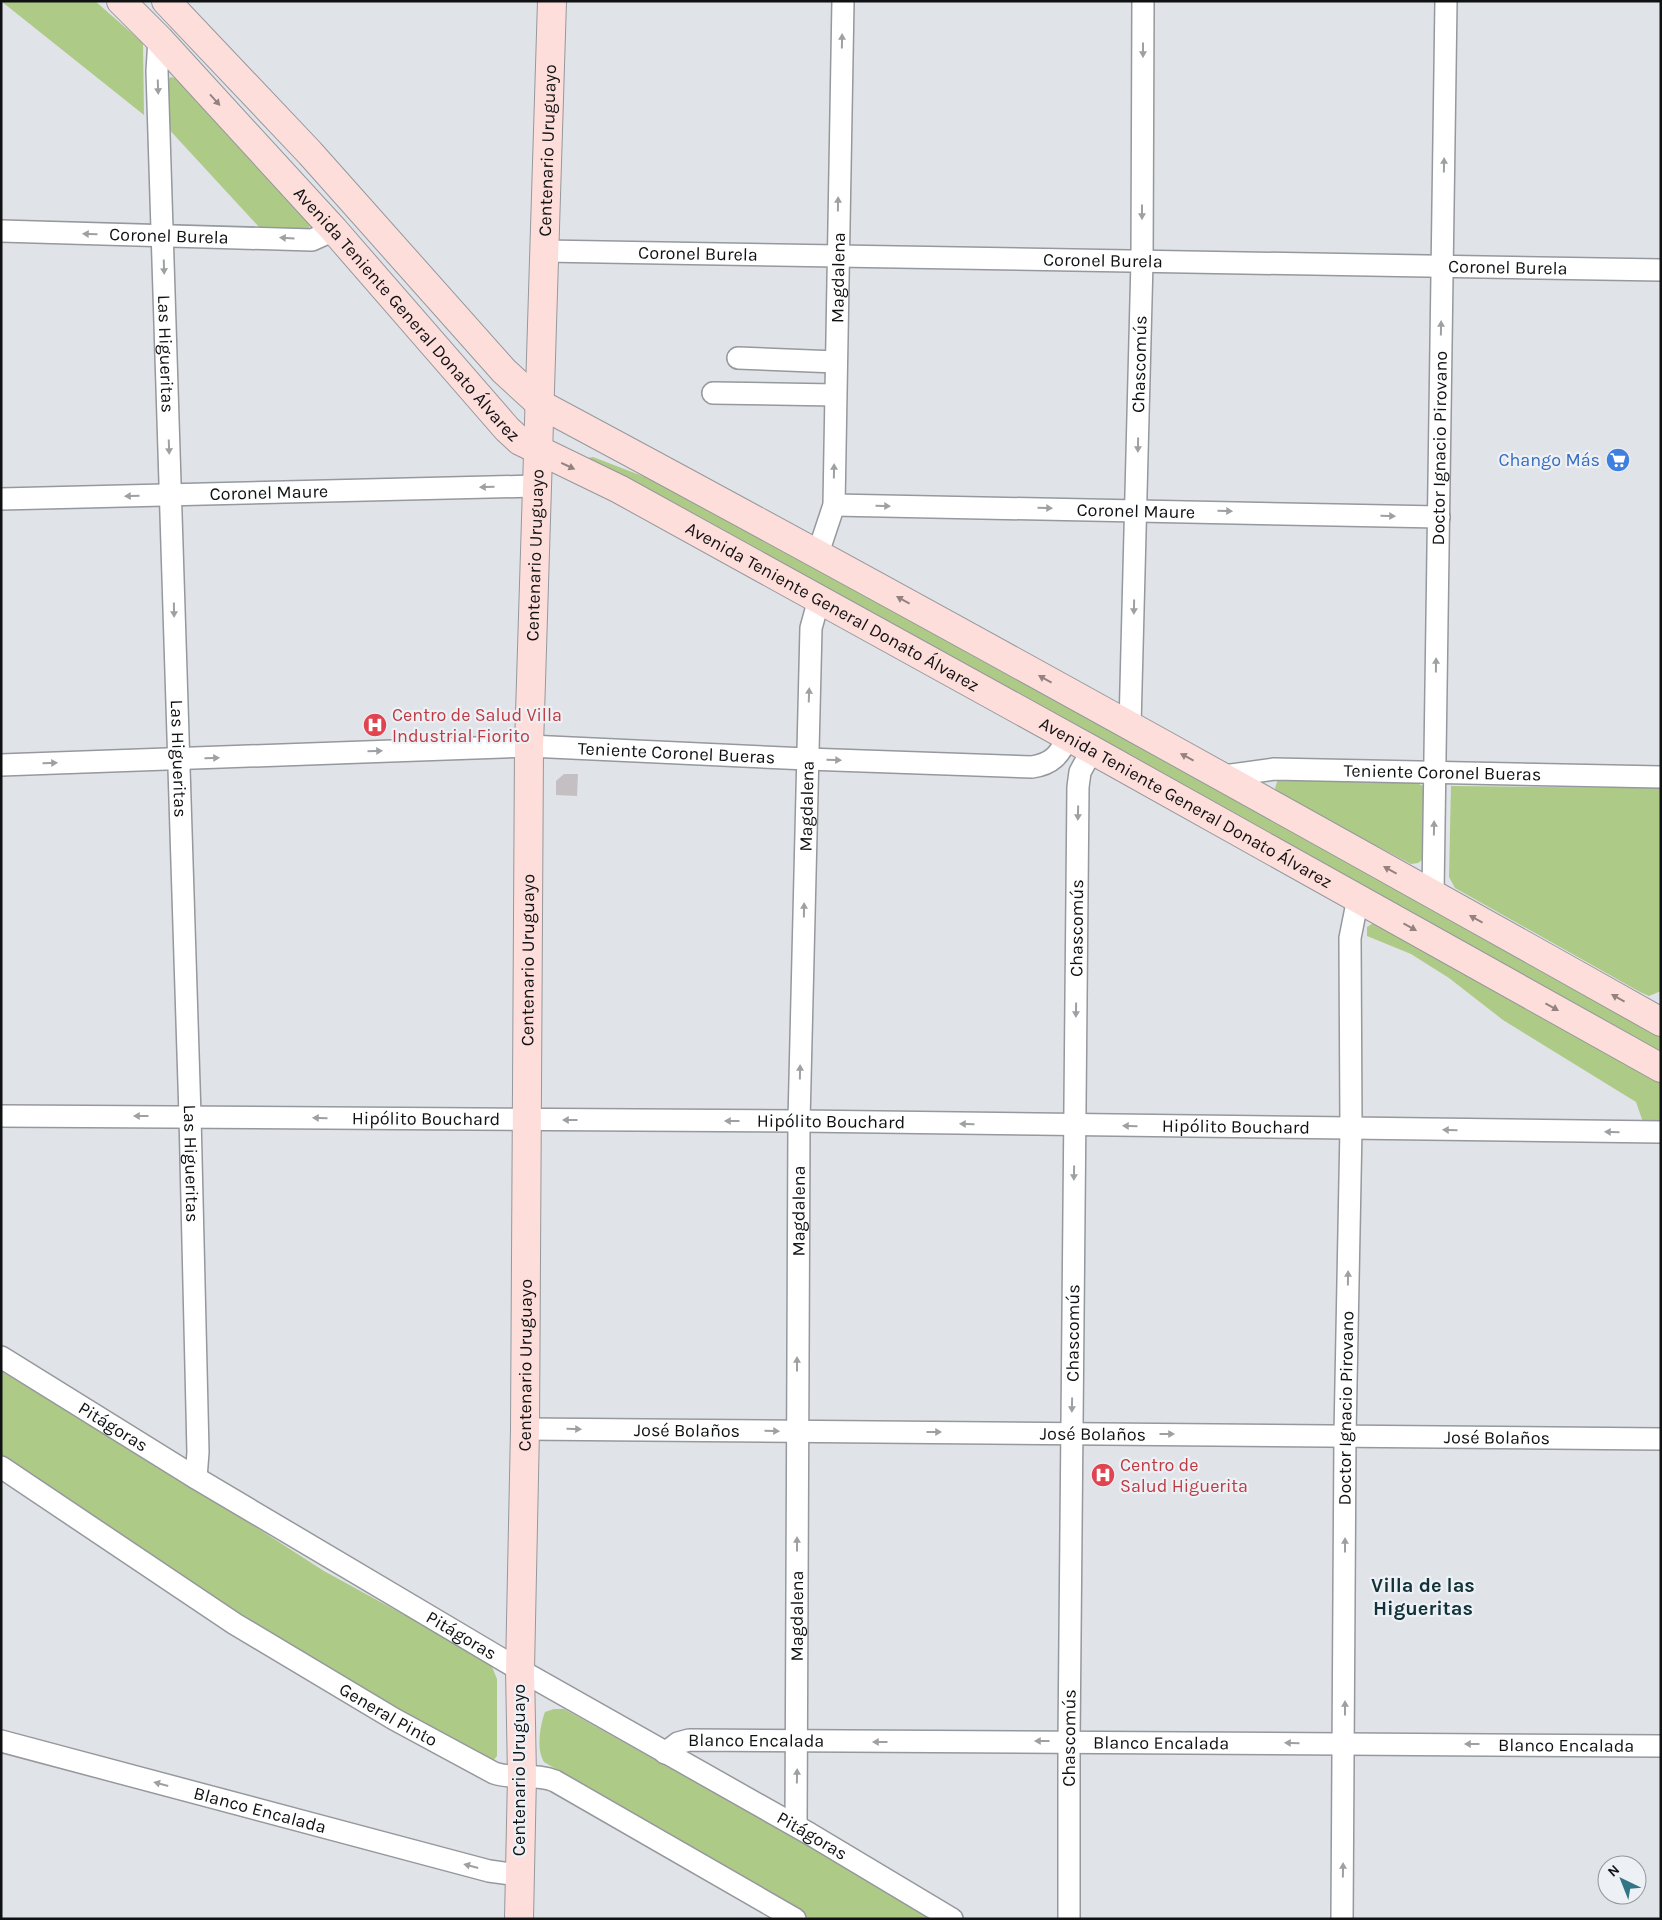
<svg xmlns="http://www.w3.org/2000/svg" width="1662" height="1920" viewBox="0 0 1662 1920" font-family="Karla,sans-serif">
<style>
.green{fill:#adca86}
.building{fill:#c4bfc3}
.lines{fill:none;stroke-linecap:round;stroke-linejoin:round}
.street-casing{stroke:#95989c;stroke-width:24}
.secondary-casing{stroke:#95989c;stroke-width:30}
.street{stroke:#fff;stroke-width:21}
.secondary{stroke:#fededa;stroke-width:28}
.oneway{fill:#9fa0a1}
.oneway2{fill:#938280}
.labels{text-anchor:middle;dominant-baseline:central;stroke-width:4.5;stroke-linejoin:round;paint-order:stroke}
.street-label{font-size:18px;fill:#101113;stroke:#edf1f5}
.shop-label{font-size:18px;fill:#366cbe;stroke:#edf1f5;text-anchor:end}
.health-label{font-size:18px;fill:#be3a42;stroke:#edf1f5;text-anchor:start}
.quarter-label{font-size:20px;font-weight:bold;fill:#113239;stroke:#edf1f5}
</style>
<rect width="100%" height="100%" fill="#e0e3e8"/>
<g class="green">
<polygon points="1,1 95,1 143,43 144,115"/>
<polygon points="171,77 179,79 310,224 309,229 260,228 165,125 167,80"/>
<polygon points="593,457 689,494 1661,1033 1661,1055 590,461 588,458"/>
<polygon points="1278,779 1413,781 1423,786 1428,794 1423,859 1418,863 1411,864 1278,794 1275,788"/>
<polygon points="1451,786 1658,788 1661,790 1661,991 1649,996 1640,992 1455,888 1449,877"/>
<polygon points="1375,922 1382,923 1661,1082 1661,1121 1643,1122 1636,1102 1503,1020 1449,978 1411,954 1367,936 1367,927"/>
<polygon points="1,1371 215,1501 324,1571 490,1662 497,1679 497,1756 493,1761 487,1760 301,1655 205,1595 1,1456"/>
<path d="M554,1709H564L815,1849L932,1919H810L544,1762C536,1750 540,1725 545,1712Z"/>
</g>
<polygon class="building" points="564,774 578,774 577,796 556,795 556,781"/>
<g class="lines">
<g class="street-casing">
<g id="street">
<path id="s1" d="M159,39L157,71L190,1116L198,1452L196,1478"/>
<path id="s2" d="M1,231L312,240L334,230"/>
<path id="s3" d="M544,251L1661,270"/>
<polyline points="738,358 836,362"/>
<polyline points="713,393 835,395"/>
<path id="s4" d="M1,499L535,486"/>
<path id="s5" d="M834,505L1439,517"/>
<path id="s6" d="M818,553L834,505L843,1"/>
<path id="s7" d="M1130,726L1142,261L1143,1"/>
<path id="s8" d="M1,765L529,746L807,759L1032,767C1052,764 1060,755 1068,736"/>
<path id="s9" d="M1224,776L1274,769L1661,777"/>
<path id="s10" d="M1433,894L1446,1"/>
<path id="s11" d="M1,1116L799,1121L1661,1132"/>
<path id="s12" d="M1,1357L196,1478L520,1670L810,1834L952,1919"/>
<path id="s13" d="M525,1429L1661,1439"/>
<path id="s14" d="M1,1467L235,1624L394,1719L494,1773C514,1780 536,1773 555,1781L795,1919"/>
<path id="s15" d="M1,1741L489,1871L519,1875"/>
<path id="s16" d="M665,1753L678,1743L689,1740L1661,1746"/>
<path id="s17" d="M796,1825L799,1121L811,628L819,599"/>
<path id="s18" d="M1069,1919V1741L1078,787L1080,772L1092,750"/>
<path id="s19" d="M1342,1919L1345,1435L1351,1128L1350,938L1358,898"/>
</g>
</g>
<g class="secondary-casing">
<g id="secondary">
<path id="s20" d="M121,1L159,39L334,230L507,429L520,441L619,489L1092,750L1661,1068"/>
<path d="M166,1L310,153L504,371L540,404C916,605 1289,813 1661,1022"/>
<path id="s21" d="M519,1919L522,1776L520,1670L525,1429L529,746L552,1"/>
</g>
</g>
<use href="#street" class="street"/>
<use href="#secondary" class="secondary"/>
</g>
<defs><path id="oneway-solid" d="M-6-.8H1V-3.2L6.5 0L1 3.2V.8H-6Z" transform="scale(1.25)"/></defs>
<g class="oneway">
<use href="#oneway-solid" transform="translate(842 41) rotate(-89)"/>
<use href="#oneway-solid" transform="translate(1143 50) rotate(90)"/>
<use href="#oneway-solid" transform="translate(158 87) rotate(88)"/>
<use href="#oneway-solid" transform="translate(1444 165) rotate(-89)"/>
<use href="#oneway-solid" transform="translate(838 204) rotate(-89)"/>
<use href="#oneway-solid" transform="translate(1142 212) rotate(90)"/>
<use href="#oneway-solid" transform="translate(90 234) rotate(-178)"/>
<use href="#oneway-solid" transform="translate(287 238) rotate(-177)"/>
<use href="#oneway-solid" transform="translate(164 267) rotate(88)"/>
<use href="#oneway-solid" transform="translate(1441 328) rotate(-89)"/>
<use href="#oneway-solid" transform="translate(1138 445) rotate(91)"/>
<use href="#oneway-solid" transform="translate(169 447) rotate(88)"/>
<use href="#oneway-solid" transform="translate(834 471) rotate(-89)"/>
<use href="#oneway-solid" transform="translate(487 487) rotate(179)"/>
<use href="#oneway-solid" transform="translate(132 496) rotate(179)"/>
<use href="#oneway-solid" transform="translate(883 506) rotate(1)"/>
<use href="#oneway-solid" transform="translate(1045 508) rotate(1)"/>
<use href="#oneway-solid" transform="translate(1225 511) rotate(1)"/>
<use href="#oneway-solid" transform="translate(1388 516) rotate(1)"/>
<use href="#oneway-solid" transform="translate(1134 607) rotate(91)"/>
<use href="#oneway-solid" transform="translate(174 610) rotate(89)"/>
<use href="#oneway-solid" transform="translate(1436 665) rotate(-89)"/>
<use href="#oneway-solid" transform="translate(809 695) rotate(-88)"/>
<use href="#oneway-solid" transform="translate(375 751) rotate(-2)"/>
<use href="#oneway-solid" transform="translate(212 758) rotate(-2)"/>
<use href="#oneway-solid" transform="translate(834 760) rotate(2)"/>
<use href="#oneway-solid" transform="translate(50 763) rotate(-2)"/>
<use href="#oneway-solid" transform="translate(1078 813) rotate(91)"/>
<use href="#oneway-solid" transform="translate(1434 828) rotate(-89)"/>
<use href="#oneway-solid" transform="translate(804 910) rotate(-89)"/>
<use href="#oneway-solid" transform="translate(1076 1010) rotate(91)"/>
<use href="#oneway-solid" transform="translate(800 1072) rotate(-89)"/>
<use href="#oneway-solid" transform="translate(141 1116) rotate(180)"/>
<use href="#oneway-solid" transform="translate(320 1118) rotate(-179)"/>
<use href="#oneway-solid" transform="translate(570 1120) rotate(-180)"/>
<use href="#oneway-solid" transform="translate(732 1121) rotate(-180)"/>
<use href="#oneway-solid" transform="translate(967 1124) rotate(-179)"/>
<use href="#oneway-solid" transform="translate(1130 1126) rotate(-179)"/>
<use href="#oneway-solid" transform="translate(1450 1130) rotate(-179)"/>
<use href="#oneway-solid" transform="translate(1612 1132) rotate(-179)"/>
<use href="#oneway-solid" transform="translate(1074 1173) rotate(91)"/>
<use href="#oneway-solid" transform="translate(1348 1278) rotate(-89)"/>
<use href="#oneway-solid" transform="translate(797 1364) rotate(-90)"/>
<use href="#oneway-solid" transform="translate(1072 1405) rotate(91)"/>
<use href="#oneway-solid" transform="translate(574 1429) rotate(1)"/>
<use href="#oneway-solid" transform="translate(772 1431) rotate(1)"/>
<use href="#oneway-solid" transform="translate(934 1432)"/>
<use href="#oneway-solid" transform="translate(1167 1434)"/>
<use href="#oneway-solid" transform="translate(797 1544) rotate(-90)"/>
<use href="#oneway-solid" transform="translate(1345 1545) rotate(-90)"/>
<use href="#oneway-solid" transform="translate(1345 1708) rotate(-90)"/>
<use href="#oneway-solid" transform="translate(1042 1741) rotate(180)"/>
<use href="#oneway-solid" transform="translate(880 1742) rotate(180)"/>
<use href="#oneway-solid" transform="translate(1292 1743) rotate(-179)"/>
<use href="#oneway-solid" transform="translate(1472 1744) rotate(-180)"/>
<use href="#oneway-solid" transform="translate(797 1776) rotate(-89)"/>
<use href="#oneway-solid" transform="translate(161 1784) rotate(-165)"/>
<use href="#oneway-solid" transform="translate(471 1866) rotate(-165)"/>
<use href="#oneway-solid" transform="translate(1343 1870) rotate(-89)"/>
</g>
<g class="oneway2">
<use href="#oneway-solid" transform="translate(215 100) rotate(48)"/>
<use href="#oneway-solid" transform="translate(568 466) rotate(25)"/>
<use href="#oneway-solid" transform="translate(903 600) rotate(-151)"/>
<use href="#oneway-solid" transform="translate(1045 679) rotate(-151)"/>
<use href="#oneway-solid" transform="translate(1187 757) rotate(-152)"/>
<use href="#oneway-solid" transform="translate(1390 870) rotate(-151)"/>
<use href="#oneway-solid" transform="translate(1476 919) rotate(-151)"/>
<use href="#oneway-solid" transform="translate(1410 927) rotate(29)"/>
<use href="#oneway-solid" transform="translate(1618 998) rotate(-151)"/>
<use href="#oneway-solid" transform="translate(1552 1007) rotate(29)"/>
</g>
<defs>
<g id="supermarket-disc" transform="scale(1.25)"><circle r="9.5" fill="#3f7fe0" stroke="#edf1f5"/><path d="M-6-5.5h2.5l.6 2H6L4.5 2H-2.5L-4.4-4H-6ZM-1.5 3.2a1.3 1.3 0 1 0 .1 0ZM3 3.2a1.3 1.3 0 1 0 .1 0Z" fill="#fff"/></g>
<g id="hospital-disc" transform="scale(1.25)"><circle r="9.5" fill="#e0444e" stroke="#edf1f5"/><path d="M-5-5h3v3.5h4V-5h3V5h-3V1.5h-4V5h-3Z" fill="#fff"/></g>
</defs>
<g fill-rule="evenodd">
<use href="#supermarket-disc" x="1618" y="460"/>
<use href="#hospital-disc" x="375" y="725"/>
<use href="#hospital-disc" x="1103" y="1475"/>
</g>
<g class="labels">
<g class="street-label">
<text stroke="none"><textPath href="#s21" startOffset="1769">Centenario Uruguayo</textPath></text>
<text stroke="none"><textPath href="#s2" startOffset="168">Coronel Burela</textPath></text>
<text stroke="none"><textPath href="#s3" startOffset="154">Coronel Burela</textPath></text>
<text stroke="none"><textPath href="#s3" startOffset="559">Coronel Burela</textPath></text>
<text stroke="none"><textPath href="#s3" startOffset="964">Coronel Burela</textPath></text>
<text stroke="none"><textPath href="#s6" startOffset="278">Magdalena</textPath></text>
<text stroke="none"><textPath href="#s20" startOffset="424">Avenida Teniente General Donato Álvarez</textPath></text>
<text stroke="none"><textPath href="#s1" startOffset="315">Las Higueritas</textPath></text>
<text stroke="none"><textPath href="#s7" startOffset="362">Chascomús</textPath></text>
<text stroke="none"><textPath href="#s10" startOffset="446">Doctor Ignacio Pirovano</textPath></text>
<text stroke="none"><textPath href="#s4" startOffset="268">Coronel Maure</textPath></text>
<text stroke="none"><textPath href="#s5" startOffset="302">Coronel Maure</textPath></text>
<text stroke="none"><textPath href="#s21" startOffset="1364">Centenario Uruguayo</textPath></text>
<text stroke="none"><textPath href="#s20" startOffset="948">Avenida Teniente General Donato Álvarez</textPath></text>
<text stroke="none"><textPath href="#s8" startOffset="676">Teniente Coronel Bueras</textPath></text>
<text stroke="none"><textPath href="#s1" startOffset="720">Las Higueritas</textPath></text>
<text stroke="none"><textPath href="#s9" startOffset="219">Teniente Coronel Bueras</textPath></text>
<text stroke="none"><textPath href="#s20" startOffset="1352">Avenida Teniente General Donato Álvarez</textPath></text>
<text stroke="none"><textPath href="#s17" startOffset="1019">Magdalena</textPath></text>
<text stroke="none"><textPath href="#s18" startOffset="991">Chascomús</textPath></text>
<text stroke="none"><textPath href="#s21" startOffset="959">Centenario Uruguayo</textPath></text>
<text stroke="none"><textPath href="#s11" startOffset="425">Hipólito Bouchard</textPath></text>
<text stroke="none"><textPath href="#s11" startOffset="830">Hipólito Bouchard</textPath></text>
<text stroke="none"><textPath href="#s11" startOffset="1235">Hipólito Bouchard</textPath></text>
<text stroke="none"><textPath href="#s1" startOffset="1125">Las Higueritas</textPath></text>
<text stroke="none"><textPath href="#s17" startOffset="614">Magdalena</textPath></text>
<text stroke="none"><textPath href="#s18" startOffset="586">Chascomús</textPath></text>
<text stroke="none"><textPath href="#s21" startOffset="554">Centenario Uruguayo</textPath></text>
<text stroke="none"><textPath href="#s19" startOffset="511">Doctor Ignacio Pirovano</textPath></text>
<text stroke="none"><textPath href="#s12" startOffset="132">Pitágoras</textPath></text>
<text stroke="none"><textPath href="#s13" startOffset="162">José Bolaños</textPath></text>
<text stroke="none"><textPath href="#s13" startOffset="568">José Bolaños</textPath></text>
<text stroke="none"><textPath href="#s13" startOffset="972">José Bolaños</textPath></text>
<text stroke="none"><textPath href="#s17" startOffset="209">Magdalena</textPath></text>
<text stroke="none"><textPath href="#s12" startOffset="538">Pitágoras</textPath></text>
<text stroke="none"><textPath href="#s14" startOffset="460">General Pinto</textPath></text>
<text stroke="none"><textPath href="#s18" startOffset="181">Chascomús</textPath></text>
<text stroke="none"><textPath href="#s16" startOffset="95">Blanco Encalada</textPath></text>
<text stroke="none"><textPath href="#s16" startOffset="500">Blanco Encalada</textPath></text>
<text stroke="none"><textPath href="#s16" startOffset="905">Blanco Encalada</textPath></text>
<text transform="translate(519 1770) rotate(-90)">Centenario Uruguayo</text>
<text stroke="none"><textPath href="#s15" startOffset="268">Blanco Encalada</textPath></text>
<text stroke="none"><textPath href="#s12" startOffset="942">Pitágoras</textPath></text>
</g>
<g class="shop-label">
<text x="1600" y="460">Chango Más</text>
</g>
<g class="health-label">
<text x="392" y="715">Centro de Salud Villa<tspan x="392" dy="21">Industrial Fiorito</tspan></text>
<text x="1120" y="1465">Centro de<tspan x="1120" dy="21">Salud Higuerita</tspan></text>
</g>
<g class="quarter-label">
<text x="1423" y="1585">Villa de las<tspan x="1423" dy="23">Higueritas</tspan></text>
</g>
</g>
<rect width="1662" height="1920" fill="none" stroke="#101113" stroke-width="5"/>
<g transform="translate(1622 1880) rotate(317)"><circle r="24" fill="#edf1f5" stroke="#95979b"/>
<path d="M0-4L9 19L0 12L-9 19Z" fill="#317684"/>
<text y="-8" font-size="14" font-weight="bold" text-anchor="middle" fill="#101113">N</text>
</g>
</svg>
